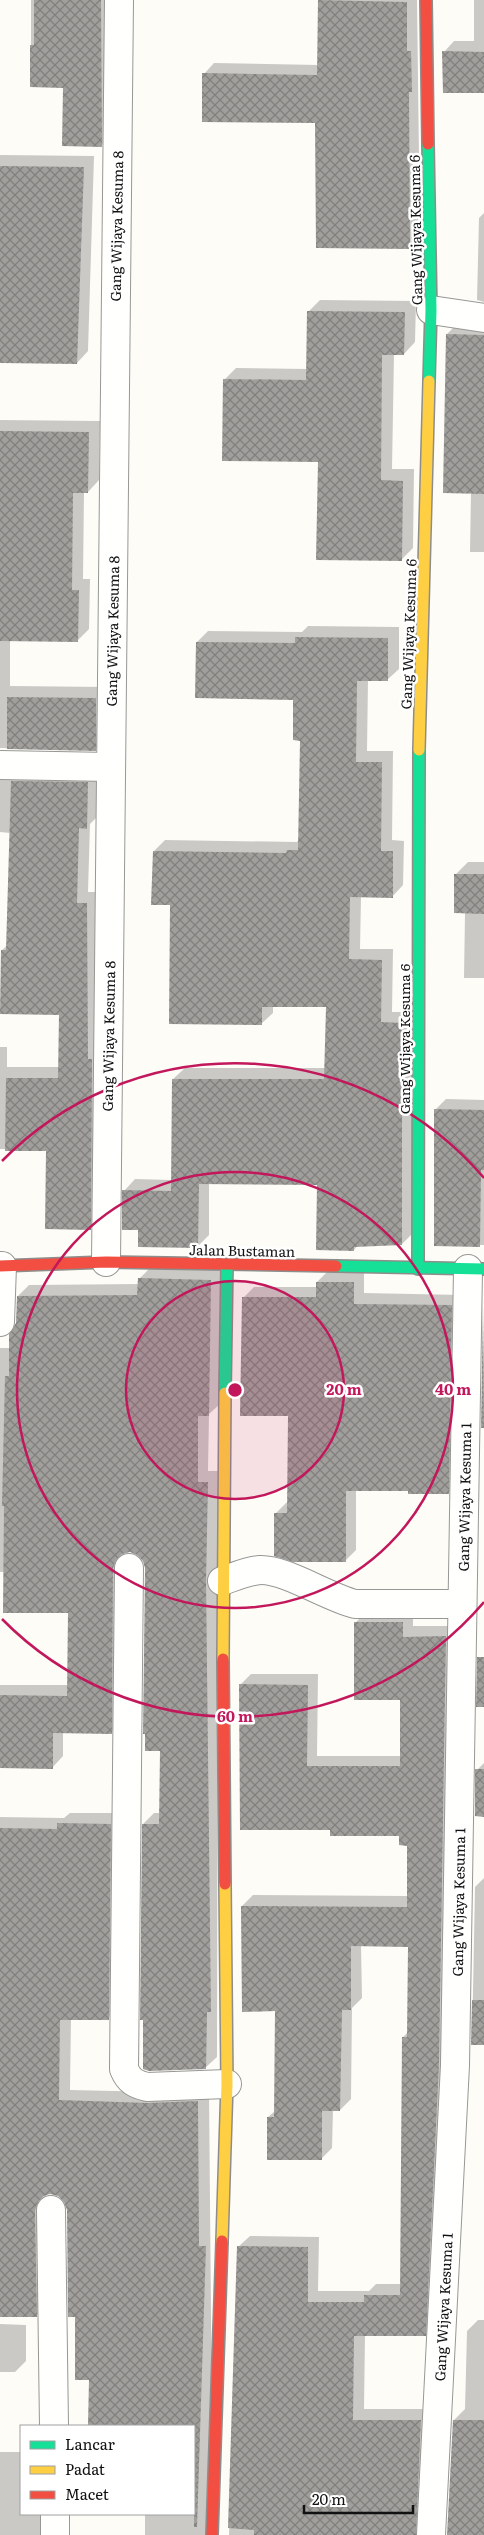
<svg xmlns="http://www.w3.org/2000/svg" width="484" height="2535" viewBox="0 0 484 2535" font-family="Literata,serif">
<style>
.shadow{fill:#0003}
.building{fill:url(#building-cross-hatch)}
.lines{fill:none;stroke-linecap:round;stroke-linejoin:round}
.street-casing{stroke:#979795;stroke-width:30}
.fast-casing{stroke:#8e8d8b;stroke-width:14}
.slow-casing{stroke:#8e8d8b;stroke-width:14}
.jam-casing{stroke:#8e8d8b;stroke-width:14}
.street{stroke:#fffffe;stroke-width:28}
.fast{stroke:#16e098;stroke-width:11}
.slow{stroke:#ffcf43;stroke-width:11}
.jam{stroke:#f24e42;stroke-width:11}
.ring{fill:none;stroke:#c2185b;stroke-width:2.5}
.labels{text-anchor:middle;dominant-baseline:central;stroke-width:5;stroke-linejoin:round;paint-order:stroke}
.street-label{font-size:14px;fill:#111;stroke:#fff}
.centre{fill:#c2185b;stroke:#fff;stroke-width:2.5}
.ring-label{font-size:15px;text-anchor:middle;font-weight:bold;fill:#c2185b;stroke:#fff;stroke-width:5;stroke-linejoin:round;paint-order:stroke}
</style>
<defs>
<pattern id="building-cross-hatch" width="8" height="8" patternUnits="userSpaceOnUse" patternTransform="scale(1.25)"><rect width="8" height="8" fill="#a19f9c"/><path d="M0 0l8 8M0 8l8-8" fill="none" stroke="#82807e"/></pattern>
</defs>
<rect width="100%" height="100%" fill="#fdfcf7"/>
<g class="shadow">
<polygon points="31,0 111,0 113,134 101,146 64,86 31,86"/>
<polygon points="320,0 417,0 420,237 409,248 316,122 204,74 214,63 319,65"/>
<polygon points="474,0 484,0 484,92 444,52 454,41 474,41"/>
<polygon points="0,155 94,156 88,351 77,363 0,362"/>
<polygon points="484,213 484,302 477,300 479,218"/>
<polygon points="320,300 416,301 415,342 404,354 394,354 392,469 414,469 413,548 401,560 319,460 224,380 236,368 308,369 308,312"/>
<polygon points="459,322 484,323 484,552 470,552 471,492 447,334"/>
<polygon points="0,420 100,421 99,480 88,492 84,492 83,579 90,579 89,629 78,640 10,640 10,686 107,687 107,738 95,750 0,748"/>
<polygon points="308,626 399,627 399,669 387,680 368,680 367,751 393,751 392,840 404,841 403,885 392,897 361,896 360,949 393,949 392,1012 413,1012 413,1233 402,1244 358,1245 354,1250 318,1184 209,1183 209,1235 197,1247 139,1229 124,1191 135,1179 172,1180 173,1079 185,1068 326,1068 327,1006 273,1005 273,1013 261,1024 171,904 154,851 165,840 297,842 299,839 301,739 294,698 197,642 208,631 302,632"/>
<polygon points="0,764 99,771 98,816 90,824 88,892 98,892 102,1217 90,1228 48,1150 0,1149 0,1047 7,1047 7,1067 60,1067 61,1013 2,950 8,945 10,833 0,832"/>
<polygon points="468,862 484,862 484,978 464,978 465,912 456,874"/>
<polygon points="446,1099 484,1100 484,1245 435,1245 435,1110"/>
<polygon points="150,1268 222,1269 220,1404 209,1414 208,1471 218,1471 217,2057 205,2068 143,1824 154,1813 161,1813 161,1750 146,1568 144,1560 138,1554 130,1551 125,1552 124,1556 122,1721 111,1732 63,1732 63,1756 52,1768 0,1767 0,1685 68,1685 70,1612 4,1572 0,1572 0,1348 10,1348 17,1323 18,1296 29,1285 139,1284 139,1279"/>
<polygon points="328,1271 364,1272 364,1293 462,1295 459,1482 448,1493 409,1490 356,1490 356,1550 345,1561 275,1514 286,1503 289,1503 289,1415 243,1298 254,1287 317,1287 317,1282"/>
<polygon points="484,1322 484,1427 482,1427"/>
<polygon points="367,1611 413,1612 413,1626 457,1626 436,2324 425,2335 365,2335 364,2409 432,2409 431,2535 229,2535 238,2247 250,2236 319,2237 318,2291 369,2291 376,2284 401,2284 403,2037 408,2032 409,1946 361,1945 362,1998 352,2008 351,2099 340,2110 333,2110 332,2148 321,2159 268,2117 275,2111 276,2010 242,1906 253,1895 408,1896 408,1844 401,1835 331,1829 240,1685 251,1674 318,1674 317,1756 401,1756 401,1699 356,1622"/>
<polygon points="484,1763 484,1815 477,1770"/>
<polygon points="70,1813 121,1813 119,2007 108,2018 71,2018 70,2090 159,2092 209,2090 213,2535 145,2535 145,2515 72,2515 194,2514 194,2426 89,2426 90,2379 76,2316 68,2210 65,2201 59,2195 51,2193 47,2194 46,2198 47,2305 36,2316 0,2315 0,1817 64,1818"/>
<polygon points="484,1878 484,2044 472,2044 475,1887"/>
<polygon points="478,2320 484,2320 484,2535 448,2535 454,2420 465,2409 467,2331"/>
<polygon points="0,2324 26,2325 26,2361 15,2372 0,2372"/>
<polygon points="0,2452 21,2452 21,2514 50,2514 57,2535 0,2535"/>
</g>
<g class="building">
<polygon points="34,0 101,0 102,147 62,146 63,88 30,87 30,45 34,45"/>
<polygon points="318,0 407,2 407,51 411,51 412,92 409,92 410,249 316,248 315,123 202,122 202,73 317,75"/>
<polygon points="442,51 484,52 484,93 443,93"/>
<polygon points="0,166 84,167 77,364 0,363"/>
<polygon points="307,311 405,312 404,355 382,355 381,480 403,481 402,561 316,560 318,462 222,461 223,379 306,380"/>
<polygon points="446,334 484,335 484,494 443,493"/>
<polygon points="0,431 89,432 88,493 73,493 72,590 79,590 78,642 0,641"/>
<polygon points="295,637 388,638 388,681 357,681 356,762 382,762 381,851 393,851 393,898 350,897 349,959 382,960 381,1022 402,1023 402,1245 354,1247 354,1251 316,1250 317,1185 199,1184 198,1248 138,1247 138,1230 122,1230 122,1190 171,1191 172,1079 324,1079 326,1007 262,1007 262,1025 169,1024 170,905 151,905 153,851 286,853 287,850 298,850 300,741 293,740 293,700 195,698 196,642 295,643"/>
<polygon points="7,697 96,698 96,751 7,749"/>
<polygon points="11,781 88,782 87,829 79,828 77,903 87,903 88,1059 92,1059 91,1230 45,1229 46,1151 5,1151 6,1078 58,1078 59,1015 0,1014 1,950 6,950"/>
<polygon points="454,874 484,874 484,914 454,913"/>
<polygon points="434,1109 484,1110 484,1170 481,1170 480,1247 434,1246"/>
<polygon points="138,1278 211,1280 209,1416 198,1416 198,1482 208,1482 206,1581 211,2012 207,2012 206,2069 149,2071 143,2069 143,2020 140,2020 142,1824 159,1824 160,1751 145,1751 145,1734 143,1734 145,1568 143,1561 137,1555 130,1552 122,1554 116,1560 113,1568 112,1734 53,1733 53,1769 0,1768 0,1695 67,1696 68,1613 3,1613 4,1506 2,1506 5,1376 9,1376 9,1334 16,1323 17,1296 137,1295"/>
<polygon points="316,1282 354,1282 354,1304 452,1305 449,1494 408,1494 408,1491 346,1491 346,1562 293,1562 274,1556 274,1513 287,1513 288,1416 240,1416 242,1297 316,1297"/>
<polygon points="483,1305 484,1428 481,1428"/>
<polygon points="354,1622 403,1622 403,1637 446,1636 439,2064 426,2336 354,2336 353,2420 421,2420 416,2535 254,2535 254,2530 228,2528 237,2246 308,2247 308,2302 364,2302 364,2295 400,2295 402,2037 407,2037 408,1947 351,1946 351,2010 342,2010 340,2111 322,2111 322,2160 267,2160 267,2117 274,2117 275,2011 242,2012 241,1906 407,1907 407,1846 399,1845 399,1836 330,1836 330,1830 240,1830 239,1684 308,1685 307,1766 400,1766 400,1700 354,1700"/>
<polygon points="477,1657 484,1657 484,1707 476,1707"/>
<polygon points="475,1769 484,1769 484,1817 475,1816"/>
<polygon points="57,1823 111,1824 109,2020 60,2020 59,2100 148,2103 198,2101 199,2246 206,2246 197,2527 194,2527 194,2426 88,2426 89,2380 75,2380 75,2317 68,2317 67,2210 64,2202 58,2196 50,2194 43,2196 38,2202 35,2210 37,2317 0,2317 0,1828 57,1829"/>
<polygon points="472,2000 484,2000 484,2045 471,2045"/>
<polygon points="453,2420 484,2420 484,2535 447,2535"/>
</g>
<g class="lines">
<g class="street-casing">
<g id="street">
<polyline points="431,310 484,318"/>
<polyline points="0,765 111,767"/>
<polyline points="106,1262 119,0"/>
<polyline points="0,1322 2,1266"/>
<path d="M129,1568L124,2069C129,2081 135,2084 147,2087L227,2084"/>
<path d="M222,1581C234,1577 247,1571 260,1570C285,1569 327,1597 355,1604H462"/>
<polyline points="51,2210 54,2426"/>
<polyline points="55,2514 55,2535"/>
<polyline points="431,2535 455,2065 468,1269"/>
</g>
</g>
<g class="fast-casing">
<g id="fast">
<polyline points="428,144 431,310 429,381"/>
<polyline points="336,1266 484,1269"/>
<polyline points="418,1269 419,750"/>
<polyline points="225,1393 227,1265"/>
</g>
</g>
<g class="slow-casing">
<g id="slow">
<polyline points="419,750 429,381"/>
<polyline points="223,1659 225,1393"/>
<polyline points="222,2241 227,2084 225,1884"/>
</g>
</g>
<g class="jam-casing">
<g id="jam">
<polyline points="426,0 428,144"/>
<polyline points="0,1266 106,1262 336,1266"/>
<polyline points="223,1659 225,1884"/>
<polyline points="212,2535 222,2241"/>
</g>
</g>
<use href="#street" class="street"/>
<use href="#fast" class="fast"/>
<use href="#slow" class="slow"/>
<use href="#jam" class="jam"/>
</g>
<circle cx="235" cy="1390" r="109" fill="#c2185b" fill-opacity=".12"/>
<g class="ring">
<circle cx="235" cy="1390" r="109"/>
<circle cx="235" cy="1390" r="218"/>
<path d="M484 1602A327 327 0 0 1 2 1619M2 1161A327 327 0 0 1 484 1178"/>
</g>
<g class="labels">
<g class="street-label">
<text transform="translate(116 226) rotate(-89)">Gang Wijaya Kesuma 8</text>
<text transform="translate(415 230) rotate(-91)">Gang Wijaya Kesuma 6</text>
<text transform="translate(112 631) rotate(-89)">Gang Wijaya Kesuma 8</text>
<text transform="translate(408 634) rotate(-88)">Gang Wijaya Kesuma 6</text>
<text transform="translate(108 1036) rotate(-89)">Gang Wijaya Kesuma 8</text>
<text transform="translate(404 1039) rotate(-90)">Gang Wijaya Kesuma 6</text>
<text transform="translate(242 1250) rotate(1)">Jalan Bustaman</text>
<text transform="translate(464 1497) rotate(-89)">Gang Wijaya Kesuma 1</text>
<text transform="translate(458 1902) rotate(-89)">Gang Wijaya Kesuma 1</text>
<text transform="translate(443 2307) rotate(-87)">Gang Wijaya Kesuma 1</text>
</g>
</g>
<circle cx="235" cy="1390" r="8" class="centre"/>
<g class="ring-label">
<text x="344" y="1395">20 m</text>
<text x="453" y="1395">40 m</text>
<text x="235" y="1722">60 m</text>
</g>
<rect x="20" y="2425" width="175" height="90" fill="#ffffff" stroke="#a0a0a0"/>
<rect x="30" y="2441" width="25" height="8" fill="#16e098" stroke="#a0a0a0"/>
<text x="65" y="2450" font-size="15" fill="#111111">Lancar</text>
<rect x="30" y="2466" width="25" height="8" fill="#ffcf43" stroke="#a0a0a0"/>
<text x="65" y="2475" font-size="15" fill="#111111">Padat</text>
<rect x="30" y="2491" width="25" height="8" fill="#f24e42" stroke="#a0a0a0"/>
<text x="65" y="2500" font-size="15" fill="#111111">Macet</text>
<path d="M304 2505v8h109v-8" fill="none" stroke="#111111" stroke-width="2.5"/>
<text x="312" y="2505" font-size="15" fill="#111111" stroke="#ffffff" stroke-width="4" paint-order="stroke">20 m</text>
</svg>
